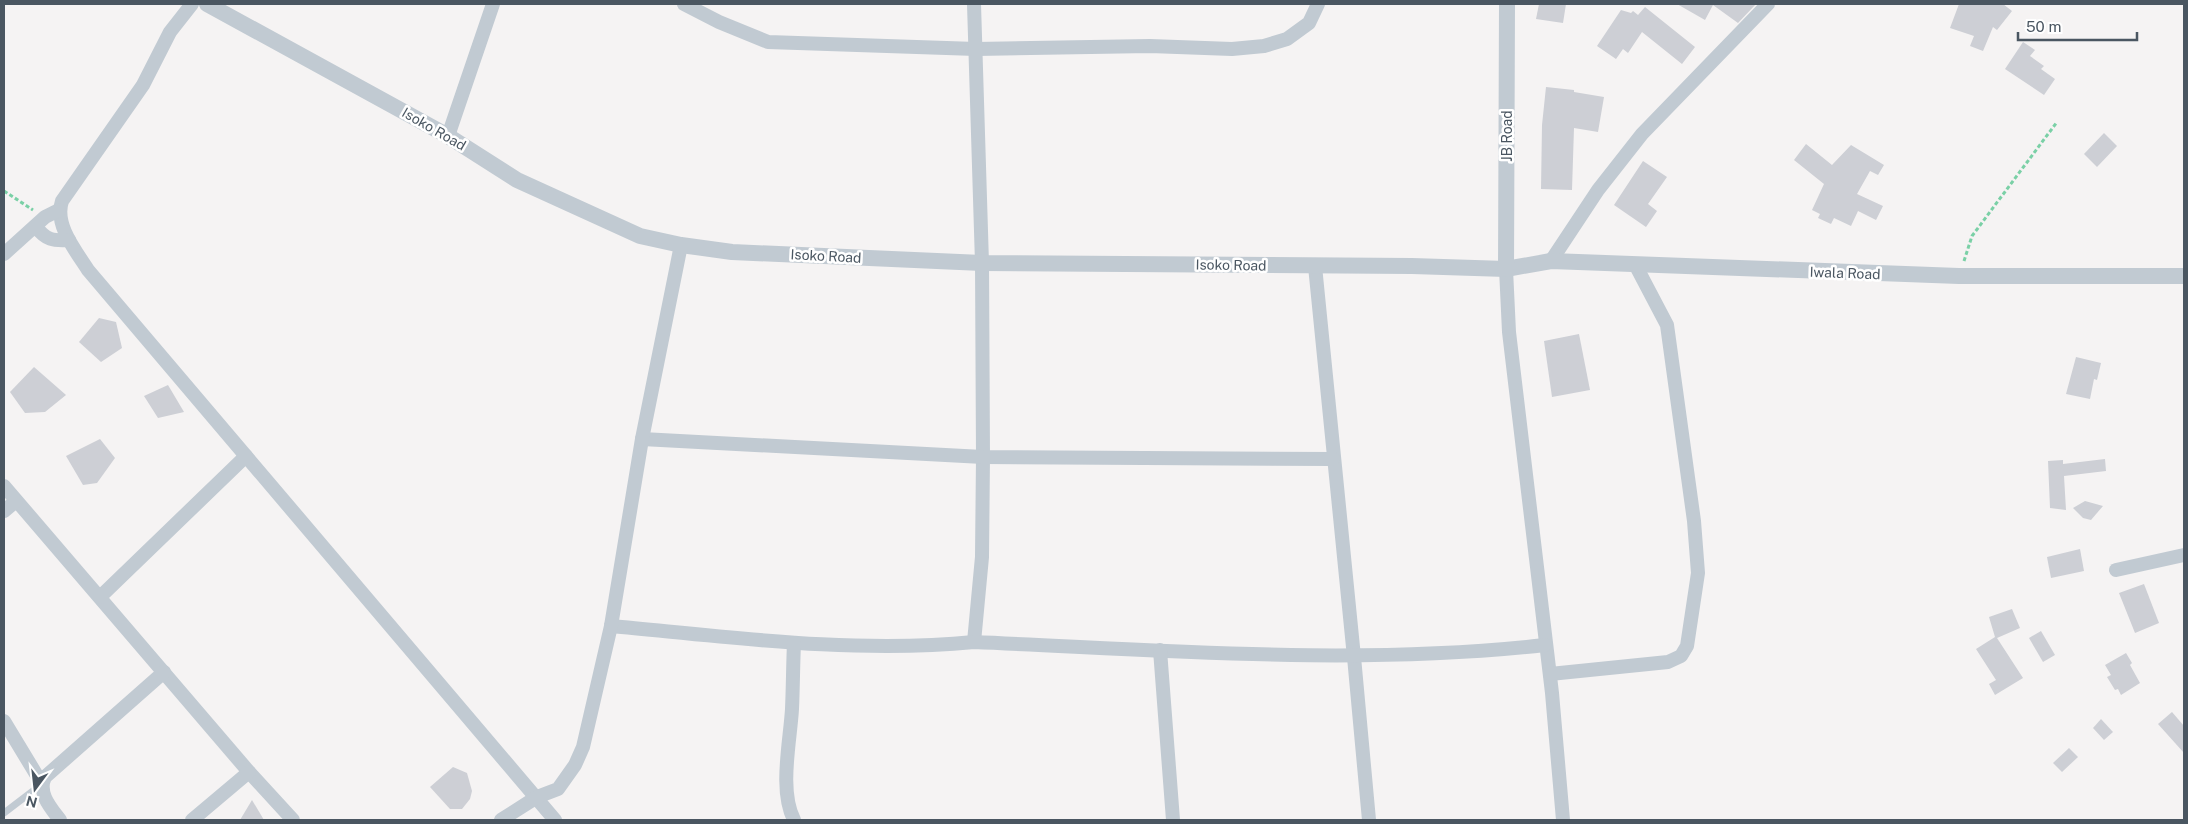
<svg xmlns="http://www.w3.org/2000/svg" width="2188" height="824" viewBox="0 0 2188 824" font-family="'Public Sans',sans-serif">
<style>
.building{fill:#cdcfd5}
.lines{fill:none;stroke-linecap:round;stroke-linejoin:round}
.path{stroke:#7ad0a6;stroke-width:3;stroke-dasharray:4 2.5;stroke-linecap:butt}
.service{stroke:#c1cad2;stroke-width:7}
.minor{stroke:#c1cad2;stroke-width:14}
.tertiary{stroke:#c1cad2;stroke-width:16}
.labels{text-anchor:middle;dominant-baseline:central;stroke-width:5;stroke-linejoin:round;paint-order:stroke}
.street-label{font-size:14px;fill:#4a5661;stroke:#fff}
</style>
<rect width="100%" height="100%" fill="#f5f3f3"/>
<g class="building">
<polygon points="1539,4 1566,4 1563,23 1536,19"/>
<polygon points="1677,4 1756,4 1738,23 1713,5 1705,20"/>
<polygon points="1959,4 2003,4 2012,11 1997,30 1993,27 1983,51 1970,46 1974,36 1950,28"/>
<polygon points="1645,7 1695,47 1682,64 1642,32 1628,53 1623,49 1616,59 1597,46 1621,10 1631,13 1633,11 1638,15"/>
<polygon points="2023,42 2035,50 2030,56 2044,66 2041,69 2055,79 2044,95 2005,69"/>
<polygon points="1546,87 1574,90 1574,92 1604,97 1598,132 1574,128 1572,190 1541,189 1542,125"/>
<polygon points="2104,133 2117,146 2097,167 2084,154"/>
<polygon points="1806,144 1832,165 1851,145 1884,165 1878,175 1870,171 1857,194 1883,206 1876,220 1858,211 1851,226 1834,218 1831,224 1818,218 1820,214 1812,210 1824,184 1794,160"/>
<polygon points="1643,161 1667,177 1648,204 1657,211 1646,227 1614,205"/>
<polygon points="99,318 116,322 122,348 101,362 79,342"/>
<polygon points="1579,334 1590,390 1552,397 1544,341"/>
<polygon points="2076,357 2101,363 2097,380 2094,379 2090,399 2066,394"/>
<polygon points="34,367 66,395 45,412 25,413 10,392"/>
<polygon points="168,385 184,412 158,418 144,396"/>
<polygon points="100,439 115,458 97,483 83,485 66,456"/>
<polygon points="2105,459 2106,471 2064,476 2066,510 2050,508 2048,461 2063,460 2063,464"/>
<polygon points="2085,501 2103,506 2091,520 2083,518 2073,508"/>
<polygon points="2080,549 2084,571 2051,578 2047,557"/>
<polygon points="2144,584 2159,623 2135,633 2119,593"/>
<polygon points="2012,609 2020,628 1997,638 2023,678 1995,695 1989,684 1996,680 1976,649 1995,637 1989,617"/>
<polygon points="2041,631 2055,655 2043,662 2029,638"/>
<polygon points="2126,653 2132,663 2130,665 2140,683 2121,695 2118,689 2115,690 2107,677 2111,675 2105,665"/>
<polygon points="2172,712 2184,726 2184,753 2158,724"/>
<polygon points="2101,719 2113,732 2104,740 2093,728"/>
<polygon points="2069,748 2078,757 2062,772 2053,763"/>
<polygon points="453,767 467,773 472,791 470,799 462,809 450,809 430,787"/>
<polygon points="252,800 264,820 240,820"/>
</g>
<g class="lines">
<g class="path">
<polyline points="4,191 33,210"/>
<polyline points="1964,261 1972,236 2057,122"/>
</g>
<polyline class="service" points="4,813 42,784"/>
<g class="minor">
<path d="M192,4L170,32L143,85L62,201C54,225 76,251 88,270L555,820"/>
<polyline points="684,4 719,22 768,42 976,49 1150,46 1232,49 1264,46 1287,39 1309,23 1318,4"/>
<polyline points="974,4 982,263 983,457 982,557 974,642"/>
<polyline points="448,136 493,4"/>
<path d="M36,227C46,240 53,241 69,240"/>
<polyline points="4,254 45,217 59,210"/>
<polyline points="1551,261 1598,190 1642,134 1768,4"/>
<polyline points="1315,266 1354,657 1369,820"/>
<polyline points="1506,269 1509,332 1552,693 1563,820"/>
<polyline points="642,439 983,457 1333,459"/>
<polyline points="4,486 249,772 293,820"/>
<polyline points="4,511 16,501"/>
<polyline points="2116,570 2184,555"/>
<polyline points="100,597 246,456"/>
<path d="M611,626C730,637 856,654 974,642C1164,650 1356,666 1545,645"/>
<path d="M794,643C793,665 793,687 792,709C790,743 779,790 794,820"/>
<polyline points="1160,650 1173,820"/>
<polyline points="1550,674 1668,662 1681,656 1687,646 1698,573 1694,521 1667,325 1636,266"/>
<polyline points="4,721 42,784"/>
<path d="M60,820C51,808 37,793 45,777L164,672"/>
<polyline points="192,820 249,772"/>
<polyline points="501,820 537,797 558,789 575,765 583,747 611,626 642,439 681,245"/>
</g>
<g class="tertiary">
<polyline points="207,4 448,136 517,180 640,236 681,245 732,252 982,263 1412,266 1506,269 1551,261 1959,276 2184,276"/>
<polyline points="1506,269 1507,4"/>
</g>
</g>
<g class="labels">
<g class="street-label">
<text transform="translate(434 129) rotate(30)">Isoko Road</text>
<text transform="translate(1507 136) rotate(-90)">JB Road</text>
<text transform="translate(826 256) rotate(3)">Isoko Road</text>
<text transform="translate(1231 265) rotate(1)">Isoko Road</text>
<text transform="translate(1845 273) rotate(2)">Iwala Road</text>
</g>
</g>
<rect width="2188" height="824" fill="none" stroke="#4a5661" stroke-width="10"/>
<g transform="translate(35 789) rotate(195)" stroke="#ffffff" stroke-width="4" paint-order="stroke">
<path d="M0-4L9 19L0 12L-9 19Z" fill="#4a5661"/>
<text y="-8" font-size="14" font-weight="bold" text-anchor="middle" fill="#4a5661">N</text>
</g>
<path d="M2018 32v8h119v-8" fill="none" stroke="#4a5661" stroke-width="2.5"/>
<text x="2026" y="32" font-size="15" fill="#4a5661" stroke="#ffffff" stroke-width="4" paint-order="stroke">50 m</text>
</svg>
